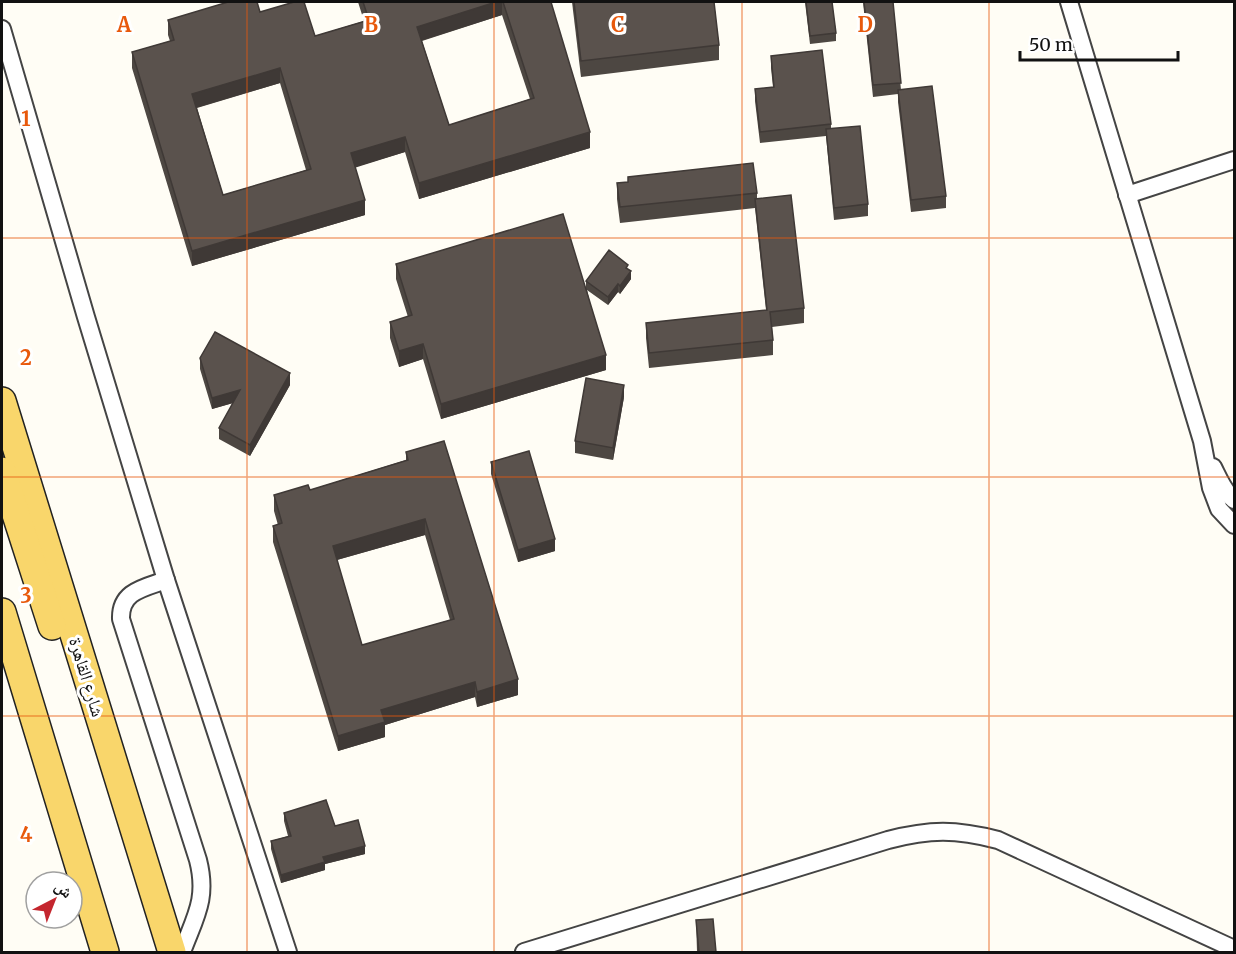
<svg xmlns="http://www.w3.org/2000/svg" width="1236" height="954" viewBox="0 0 1236 954" font-family="Merriweather,'Noto Naskh Arabic',serif">
<style>
.lines{fill:none;stroke-linecap:round;stroke-linejoin:round}
.minor-casing{stroke:#444;stroke-width:20}
.primary-casing{stroke:#222;stroke-width:30}
.minor{stroke:#fff;stroke-width:16}
.primary{stroke:#f9d66b;stroke-width:27}
.wall{fill:#4d4742;fill-rule:evenodd}
.shaded-wall{fill:#3f3936}
.building{fill:#5a524d;stroke:#3f3936;stroke-width:1.5;fill-rule:evenodd}
.grid{fill:none;stroke:#e8590c;stroke-width:1.5;stroke-opacity:0.55}
.labels{text-anchor:middle;dominant-baseline:central;stroke-width:6;stroke-linejoin:round;paint-order:stroke}
.street-label{font-size:18px;fill:#111;stroke:#fff}
.grid-label{font-size:20px;text-anchor:middle;font-weight:bold;fill:#e8590c;stroke:#fff;stroke-width:6;stroke-linejoin:round;paint-order:stroke}
</style>
<rect width="100%" height="100%" fill="#fffdf5"/>
<g class="lines">
<g class="minor-casing">
<g id="minor">
<polyline points="1069,2 1202,441 1211,488 1219,509 1234,525"/>
<polyline points="2,29 86,317 166,580 288,952"/>
<polyline points="1127,195 1234,160"/>
<path d="M1213,467C1219,479 1224,492 1234,500"/>
<path d="M166,580C144,588 120,591 121,619L198,860C208,899 195,917 182,952"/>
<path d="M524,952L888,840C930,829 956,829 998,840L1234,949"/>
</g>
</g>
<g class="primary-casing">
<g id="primary">
<polyline points="2,401 172,952"/>
<polyline points="2,471 52,626"/>
<polyline points="2,612 105,952"/>
</g>
</g>
<use href="#minor" class="minor"/>
<use href="#primary" class="primary"/>
</g>
<g class="wall">
<path d="M358,2H551L590,148L419,199L405,152L355,167L365,215L192,266L132,68V52L170,41L168,35V20L260,12L315,36L364,21ZM502,15L530,99L449,125L422,41ZM280,83L306,170L223,195L197,108Z"/>
<polygon points="572,2 714,2 719,45 719,60 581,77"/>
<polygon points="805,2 832,2 836,33 836,41 810,44"/>
<polygon points="863,2 893,2 901,90 946,196 946,208 911,212 898,102 898,94 873,97"/>
<polygon points="771,56 831,124 831,129 868,204 868,216 834,220 826,136 760,143 755,101 755,89 773,87 771,68"/>
<polygon points="628,177 757,193 757,199 804,308 804,323 772,327 773,340 773,355 649,368 646,338 646,323 766,310 755,208 620,223 617,199 617,183 628,182"/>
<polygon points="396,264 586,287 586,281 628,269 631,279 620,294 618,292 608,305 587,290 606,370 441,419 423,359 399,367 390,338 390,322 408,317 396,279"/>
<polygon points="200,358 290,385 250,456 219,439 219,428 233,403 212,409 200,369"/>
<polygon points="624,397 613,460 575,453 575,441"/>
<path d="M406,452L518,695L477,707L475,697L385,725V737L338,751L273,542V526L278,525L274,511V495L310,490L406,460ZM425,535L450,620L362,645L337,560Z"/>
<polygon points="491,462 555,551 518,562 491,474"/>
<polygon points="284,813 335,826 365,854 325,864 325,870 281,883 271,849 271,841 288,836 284,821"/>
<polygon points="696,920 716,952 697,952"/>
</g>
<g class="shaded-wall">
<polygon points="496,2 502,2 502,15 417,42 417,27"/>
<polygon points="280,68 280,83 192,109 192,94"/>
<polygon points="590,132 590,148 419,199 419,183"/>
<polygon points="405,137 405,152 351,169 351,153"/>
<polygon points="365,200 365,215 192,266 192,251"/>
<polygon points="631,271 631,279 620,294 620,286"/>
<polygon points="618,284 618,292 608,305 608,297"/>
<polygon points="423,344 423,359 399,367 399,351"/>
<polygon points="606,355 606,370 441,419 441,404"/>
<polygon points="290,373 290,385 250,456 250,445"/>
<polygon points="624,385 624,397 613,460 613,448"/>
<polygon points="240,390 240,401 212,409 212,398"/>
<polygon points="425,519 425,535 333,561 333,546"/>
<polygon points="555,539 555,551 518,562 518,550"/>
<polygon points="518,679 518,695 477,707 477,692"/>
<polygon points="475,682 475,697 385,725 385,737 338,751 338,736 381,710"/>
<polygon points="365,846 365,854 325,864 325,870 281,883 281,875 323,857"/>
</g>
<g class="building">
<path d="M228,2H257L260,12L294,2H304L315,36L369,20L363,2H496L417,27L449,125L534,98L503,2H551L590,132L419,183L405,137L351,153L365,200L192,251L132,52L174,40L168,20ZM280,68L311,169L223,195L192,94Z"/>
<polygon points="574,2 714,2 719,45 581,61"/>
<polygon points="806,2 832,2 836,33 810,36"/>
<polygon points="864,2 893,2 901,83 873,85"/>
<polygon points="822,50 831,124 760,132 755,89 774,87 771,56"/>
<polygon points="932,86 946,196 911,200 898,90"/>
<polygon points="860,126 868,204 834,208 826,129"/>
<polygon points="753,163 757,193 620,207 617,183 628,182 628,177"/>
<polygon points="791,195 804,308 770,312 773,340 649,353 646,323 767,310 755,199"/>
<polygon points="563,214 606,355 441,404 423,344 399,351 390,322 412,315 396,264"/>
<polygon points="609,250 628,265 626,268 631,271 620,286 618,284 608,297 586,281"/>
<polygon points="215,332 290,373 250,445 219,428 240,390 212,398 200,358"/>
<polygon points="586,378 624,385 613,448 575,441"/>
<path d="M444,441L518,679L477,692L475,682L381,710L385,722L338,736L273,526L282,523L274,495L308,485L310,490L408,460L406,452ZM425,519L454,619L362,645L333,546Z"/>
<polygon points="529,451 555,539 518,550 491,462"/>
<polygon points="326,800 335,826 358,820 365,846 323,857 325,862 281,875 271,841 291,836 284,813"/>
<polygon points="713,919 716,952 699,952 696,920"/>
</g>
<path class="grid" d="M247,2V952M494,2V952M742,2V952M989,2V952M2,238H1234M2,477H1234M2,716H1234"/>
<g class="labels">
<g class="street-label">
<text transform="translate(87 677) rotate(73)">شارع القاهرة</text>
</g>
</g>
<g class="grid-label">
<text x="124" y="32">A</text>
<text x="371" y="32">B</text>
<text x="618" y="32">C</text>
<text x="865" y="32">D</text>
<text x="26" y="126">1</text>
<text x="26" y="365">2</text>
<text x="26" y="603">3</text>
<text x="26" y="842">4</text>
</g>
<rect width="1236" height="954" fill="none" stroke="#111111" stroke-width="6"/>
<g transform="translate(54 900) rotate(42)"><circle r="28" fill="#ffffff" stroke="#a0a0a0" stroke-width="1.5"/>
<path d="M0-4.5L10 22L0 15L-10 22Z" fill="#c4262e"/>
<text y="-9" font-size="16" font-weight="bold" text-anchor="middle" fill="#111111">ش</text>
</g>
<path d="M1020 51v9h158v-9" fill="none" stroke="#111111" stroke-width="3"/>
<text x="1029" y="51" font-size="18" fill="#111111" stroke="#ffffff" stroke-width="4.5" paint-order="stroke">50 m</text>
</svg>
